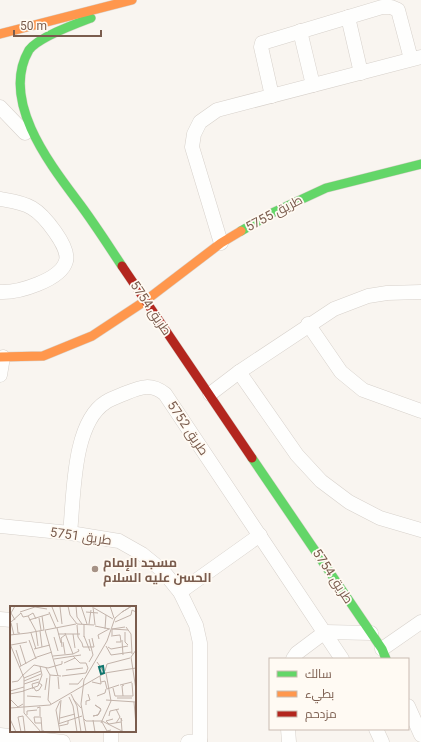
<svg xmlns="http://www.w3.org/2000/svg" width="421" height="742" viewBox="0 0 421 742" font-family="Roboto,Cairo,sans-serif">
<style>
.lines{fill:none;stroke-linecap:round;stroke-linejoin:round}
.street-casing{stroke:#d7d1cb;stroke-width:15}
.fast-casing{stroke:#d9d2cb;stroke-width:10}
.slow-casing{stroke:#d9d2cb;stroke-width:10}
.jam-casing{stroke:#d9d2cb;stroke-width:10}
.street{stroke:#fefefd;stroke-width:14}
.fast{stroke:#63d668;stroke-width:9}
.slow{stroke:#ff974d;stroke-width:9}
.jam{stroke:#b3261e;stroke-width:9}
.poi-dot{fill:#a69286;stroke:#fffaf3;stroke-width:1.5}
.labels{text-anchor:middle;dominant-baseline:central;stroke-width:3.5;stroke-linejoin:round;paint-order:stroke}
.street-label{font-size:13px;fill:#7a5c4d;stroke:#fffaf3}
.poi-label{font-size:13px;font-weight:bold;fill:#7a5c4d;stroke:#fffaf3;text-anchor:start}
.inset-road{fill:none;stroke:#c2b3aa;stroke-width:1}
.view{fill:#0f766e;fill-opacity:0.15;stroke:#0f766e;stroke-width:2}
.inset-edge{fill:none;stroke:#7a5c4d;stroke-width:2}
</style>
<rect width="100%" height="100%" fill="#f9f5f0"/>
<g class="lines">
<g class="street-casing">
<g id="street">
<polyline points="348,17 361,73"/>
<polyline points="300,31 313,85"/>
<polyline points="272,96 261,47 262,43 382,7 391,7 398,10 411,59"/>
<polyline points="0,107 25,133"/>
<path d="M0,199C11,201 22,202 32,208C44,215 70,247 66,261C61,280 18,293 0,292"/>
<polyline points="221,243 192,147 194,134 200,122 217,110 421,57"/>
<polyline points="308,324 341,372 363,390 421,411"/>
<polyline points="239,372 297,455 321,481 349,502 380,518 421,530"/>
<polyline points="0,375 3,357"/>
<polyline points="210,394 239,372 334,309 368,296 387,293 421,292"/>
<polyline points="0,526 70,533 119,541 142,554 163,571 180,592 196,625 200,643 200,742"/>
<path d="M70,533C74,497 72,423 106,402C112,398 119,396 126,393C141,387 151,383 165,394L342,659"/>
<polyline points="180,592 260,535"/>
<polyline points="0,619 11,620"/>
<polyline points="382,649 421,622"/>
<polyline points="293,659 297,653 325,632 371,633"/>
<polyline points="408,706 421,735"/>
<polyline points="288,729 289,742"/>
<polyline points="376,729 382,742"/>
<polyline points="0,735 63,742"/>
<polyline points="111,742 111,731"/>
<polyline points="188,742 200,741"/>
</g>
</g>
<g class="fast-casing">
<g id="fast">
<path d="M91,18C75,24 39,37 29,50C0,100 49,163 79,203C94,223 108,245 122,266"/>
<polyline points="241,231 272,213 326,188 421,164"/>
<polyline points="252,458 382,649 386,659"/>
</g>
</g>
<g class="slow-casing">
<g id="slow">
<polyline points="0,34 132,0"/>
<polyline points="0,357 43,356 92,336 145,301 221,243 241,231"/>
</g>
</g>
<g class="jam-casing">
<polyline id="jam" points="122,266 252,458"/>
</g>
<use href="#street" class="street"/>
<use href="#fast" class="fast"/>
<use href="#slow" class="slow"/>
<use href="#jam" class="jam"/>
</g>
<circle class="poi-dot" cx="95" cy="569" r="4"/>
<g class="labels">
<g class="street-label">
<text transform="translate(274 213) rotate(-28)">طريق 5755</text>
<text transform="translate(151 308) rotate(56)">طريق 5754</text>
<text transform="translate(188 428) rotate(56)">طريق 5752</text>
<text transform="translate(81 536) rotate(8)">طريق 5751</text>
<text transform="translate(333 576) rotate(57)">طريق 5754</text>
</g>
<g class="poi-label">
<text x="103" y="562">مسجد الإمام<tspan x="103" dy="15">الحسن عليه السلام</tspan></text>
</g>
</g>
<g transform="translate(10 606)">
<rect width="126" height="126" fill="#f9f5f0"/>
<path class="inset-road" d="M5,0L1,7L5,14M58,0L60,9L67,18M66,0L67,11L72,18M71,0L77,18M100,0L104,12M42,1L48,16M50,1L52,18M83,1L85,19M84,2L103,13M10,6L25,1L37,3M39,6L46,22M76,6L88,7M18,10L23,7L26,13M32,10L34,24M29,12L31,24M19,14L39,8M105,16L121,9L122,4L126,6M0,17L11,7L13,11L18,10L26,25M1,17L4,29M7,17L8,27H10M67,18L84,19M74,18V31M79,18L81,4M67,19L68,31L72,37M85,20L100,23M116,21L121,28L122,48M47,22L51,37M95,23L96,9M102,23L115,21M35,24L48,70M35,24L66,18M26,25L28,40M30,25L32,41M115,26V36L118,39M18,27L34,24M21,27L26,43M55,27L63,48M48,28H70M63,28L65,42M0,29L18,27M102,29V23L118,24M74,30L80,45M101,30L110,29L111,36H106M44,31L48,45M89,33L88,29L99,23M19,34L26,53M112,34L113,49M53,36L55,48M72,37L73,41H84L82,32M0,38L14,72V107L31,126M1,39L17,36M10,39L16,58M96,40L101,49L122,46M52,41L51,32L55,29M98,41L101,43L118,40M24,43L40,39M6,44L11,60M126,44L121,51L126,84M43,50L63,48L69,45L68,43M63,50L70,57H76M44,53L71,49M79,56L83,49L79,33M87,56L94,66M54,57L65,52M9,61L27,51L42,46M36,62L40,69L51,70M56,64L73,62M95,65L97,58L120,52M40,69L38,94L41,98M12,70L24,59L38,62L52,58V55M52,70L76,67L78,62L76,57M48,71L49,83M14,72L31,65M14,75L31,68M2,76L8,75L13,69M82,76L91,78L90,70M91,76L95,75L97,83M122,77L123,90M14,78L29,73M59,78H68L73,72M110,79L122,76M24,82L26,85L29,84L32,79L29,77M103,82L105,90H123M23,83L22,78L29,76M97,83L109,79M35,84L37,72M0,85L14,81M13,85L28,80L32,69L30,60M0,88L14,85M61,88L67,100L71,126M17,90L31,91M87,90L95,87L96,83M113,90L112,80L114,79M59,91L63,100L67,126M107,92H122M0,93L8,101L13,98M63,93L71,102M96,94L126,96M124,96L126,119M76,99V95L80,94L78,88M0,102L40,99L95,67L126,62M27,102L30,101V110M91,103L88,109L83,110L88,109L91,104M91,103L85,99L91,103M17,109V105L27,104M13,110L15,126M99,110L100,105L109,103M50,112L65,108M0,113L6,126M74,113L76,115H92L114,126M103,113L96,115L99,118L111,116M83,114L85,126M112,115L111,112L112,125M92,116L97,125L101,124M31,117H25L24,111H31L32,125H34M49,117L51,94M91,117L101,95L96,67M106,117L110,111L106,103M48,118L72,110M49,120L58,118V115M11,126L8,111L13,110M50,126L46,104L50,95M76,126L71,98L74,74L97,35L105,12L112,6L122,0L112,6"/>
<path class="view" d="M93,60L94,67L91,68L89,61Z"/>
<rect width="126" height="126" class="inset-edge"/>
</g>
<rect x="269" y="658" width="140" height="72" fill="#fffaf3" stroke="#cabbb1"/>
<rect x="277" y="671" width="20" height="6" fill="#63d668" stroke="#cabbb1"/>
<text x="305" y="678" font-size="12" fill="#7a5c4d">سالك</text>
<rect x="277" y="691" width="20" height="6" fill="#ff974d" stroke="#cabbb1"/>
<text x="305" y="698" font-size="12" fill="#7a5c4d">بطيء</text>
<rect x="277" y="711" width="20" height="6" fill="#b3261e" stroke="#cabbb1"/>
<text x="305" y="718" font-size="12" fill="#7a5c4d">مزدحم</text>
<path d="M14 30v6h87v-6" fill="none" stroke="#7a5c4d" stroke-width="2"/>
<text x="20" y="30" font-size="12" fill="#7a5c4d" stroke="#fffaf3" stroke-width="3" paint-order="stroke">50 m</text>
</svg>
